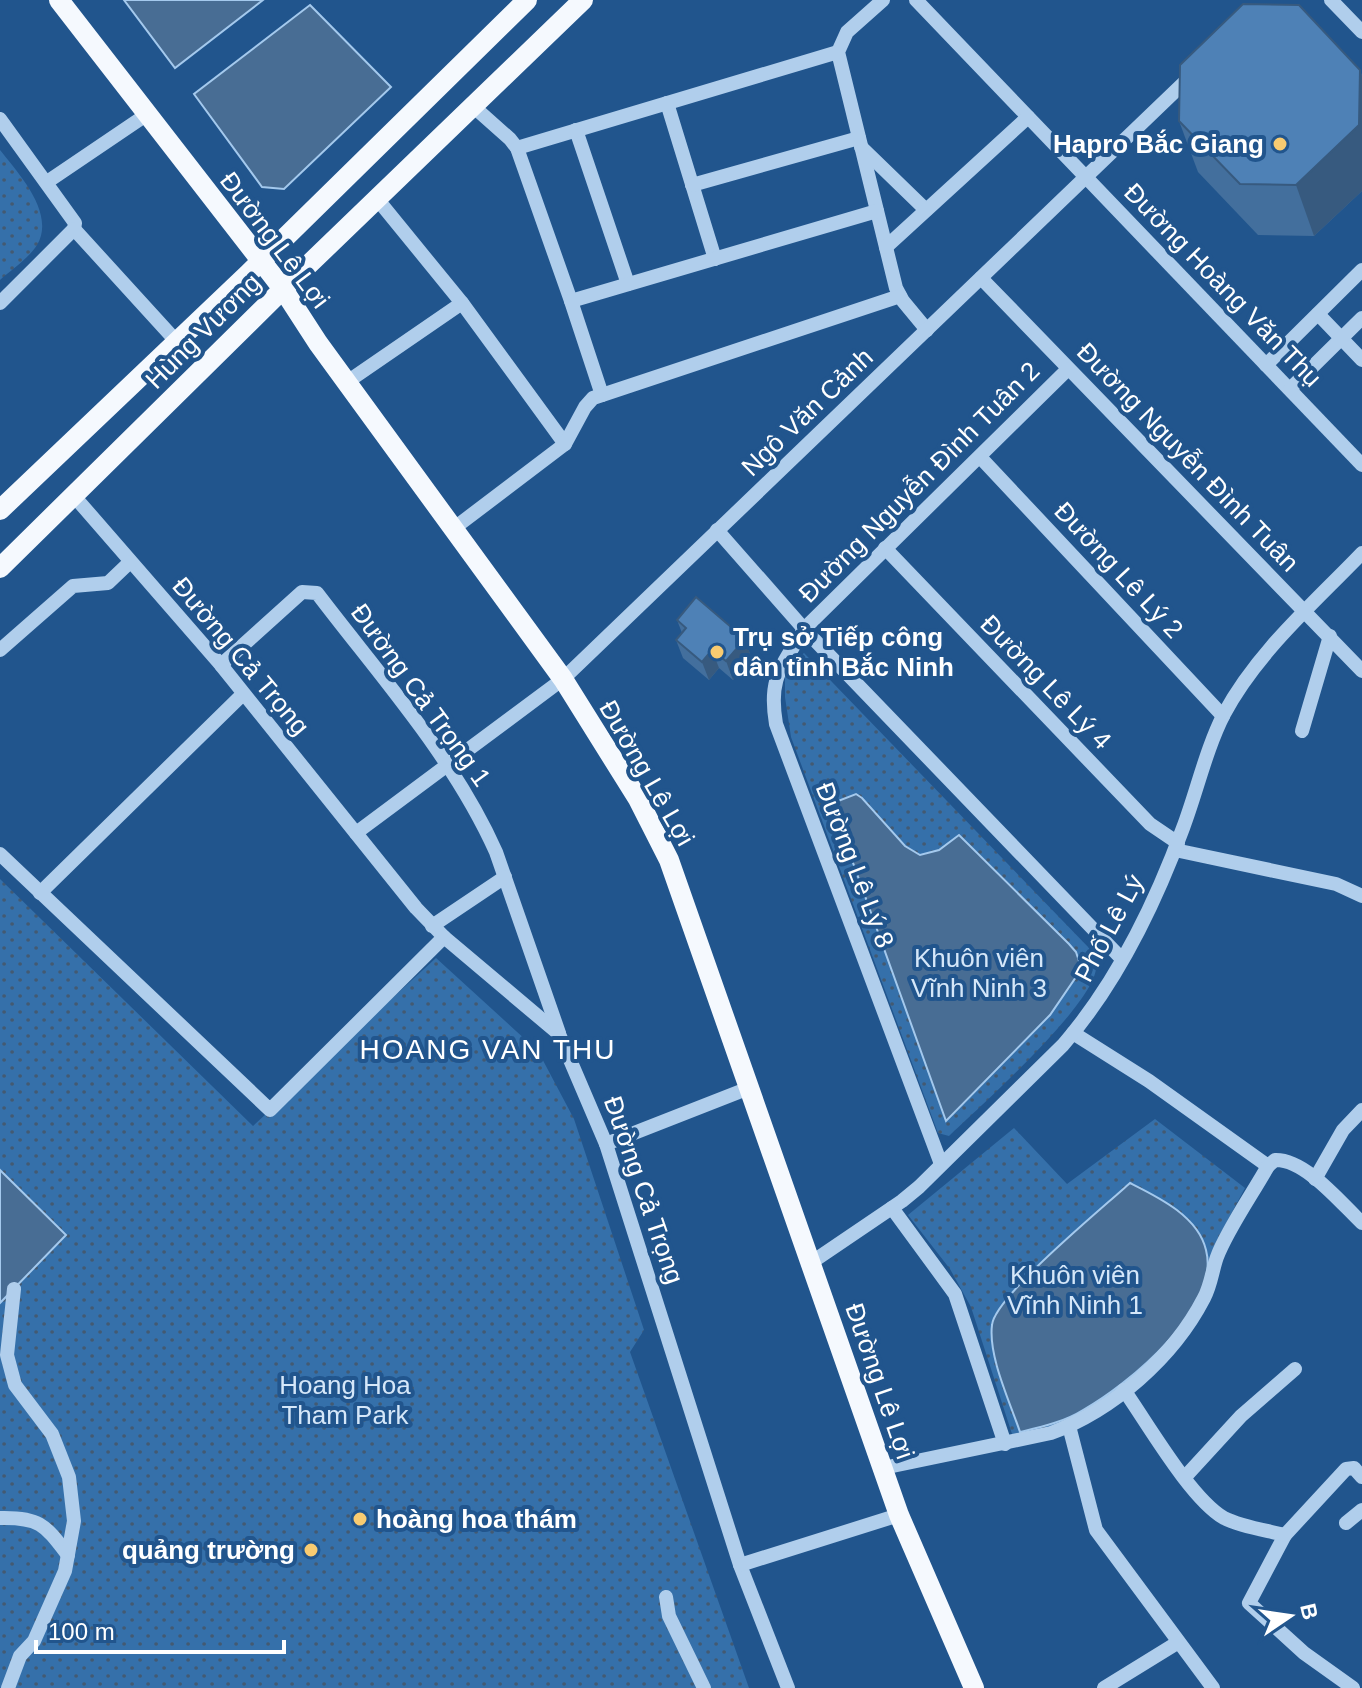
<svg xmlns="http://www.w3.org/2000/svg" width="1362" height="1688" viewBox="0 0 1362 1688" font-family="Helvetica,sans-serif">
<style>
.park{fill:url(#park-dots)}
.water{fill:#486d94;stroke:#a4c9ed;stroke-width:2}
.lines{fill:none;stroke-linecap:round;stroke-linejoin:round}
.minor{stroke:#b0ceec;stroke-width:14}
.major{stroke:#f5f9fe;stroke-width:20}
.wall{fill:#436f9d}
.shaded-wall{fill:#375a7f}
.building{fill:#4e81b6;stroke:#375a7f;stroke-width:2}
.poi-dot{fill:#f8cb71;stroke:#21558d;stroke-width:3}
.labels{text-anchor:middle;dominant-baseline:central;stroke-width:8;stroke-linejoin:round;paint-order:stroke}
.poi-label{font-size:26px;font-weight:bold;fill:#fff;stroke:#21558d;text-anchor:end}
.street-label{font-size:26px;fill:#fff;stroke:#21558d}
.park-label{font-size:26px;fill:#d5e7f9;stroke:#21558d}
.neighbourhood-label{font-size:28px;letter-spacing:2px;fill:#fff;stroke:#21558d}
</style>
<defs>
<pattern id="park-dots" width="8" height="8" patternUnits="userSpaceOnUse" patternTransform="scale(2)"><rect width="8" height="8" fill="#3570aa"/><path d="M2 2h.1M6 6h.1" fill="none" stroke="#435a72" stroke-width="1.8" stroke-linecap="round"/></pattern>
</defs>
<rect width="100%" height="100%" fill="#21558d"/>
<g class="park">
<path d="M0,150C18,173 56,213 37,245C29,258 11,270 0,280Z"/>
<path d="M804,653L1089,948C1091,953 1096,960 1096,965C1100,1000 977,1109 949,1136L938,1133L791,737L785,697V670Z"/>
<polygon points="0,879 253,1126 436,958 538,1051 574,1119 644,1330 630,1352 749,1688 0,1688"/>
<polygon points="1155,1119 1245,1188 1217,1240 1196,1307 1144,1371 1074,1420 1013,1437 971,1307 950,1269 908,1215 1014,1128 1067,1184"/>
</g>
<g class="water">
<polygon points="124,0 263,0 175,68"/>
<polygon points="310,5 391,87 284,189 262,187 194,94"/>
<polygon points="856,794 862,798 905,846 920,855 939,850 959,835 1069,944 1076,952 1080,964 1078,974 1050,1015 946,1121 834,810 838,801"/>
<polygon points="0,1170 66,1235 0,1303"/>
<path d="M1130,1183C1158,1197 1198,1216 1206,1250C1221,1308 1128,1385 1083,1410C1064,1422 1041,1427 1020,1432C1010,1402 988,1356 992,1325C995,1296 1104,1207 1130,1183Z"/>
</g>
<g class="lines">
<g class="minor">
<polyline points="883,0 847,32 838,52 896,288 903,301 927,330"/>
<polyline points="916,0 1362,465"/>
<polyline points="1331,0 1362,32"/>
<polyline points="667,103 715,259"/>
<polyline points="474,107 510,139 517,148 571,301"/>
<polyline points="0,119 75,223 74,229 0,303"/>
<polyline points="576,130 628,284"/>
<polyline points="861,147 926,210"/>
<polyline points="517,148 838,52"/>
<polyline points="47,182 146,115"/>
<polyline points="692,185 859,138"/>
<polyline points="378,200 462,303 565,444"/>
<polyline points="74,229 177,342"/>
<polyline points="886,247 1028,117"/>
<polyline points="981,278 1362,671"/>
<polyline points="1318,314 1362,360"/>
<polyline points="1266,365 1362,270"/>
<polyline points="347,382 462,303"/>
<polyline points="1290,389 1362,318"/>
<polyline points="602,395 571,301 877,211"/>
<polyline points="980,457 1223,716"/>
<polyline points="74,496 221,665 416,908 444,937 559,1034 606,1144 740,1565 788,1688"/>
<polyline points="453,529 565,444 585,407 593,398 900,296"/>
<polyline points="717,530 804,629 1121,958"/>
<polyline points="885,548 1150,824 1178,843"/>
<polyline points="0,650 73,586 108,583 130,562"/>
<path d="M221,665L302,592L317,593C380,676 453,756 496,852L559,1033"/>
<polyline points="1302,731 1330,636"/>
<polyline points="356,833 563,679 1192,75"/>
<polyline points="1175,850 1336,884 1362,896"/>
<polyline points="0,854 270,1110 444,937"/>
<polyline points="40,893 243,694"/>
<polyline points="432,926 505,877"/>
<path d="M1073,1033L1149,1081L1268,1166L1275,1160C1305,1159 1340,1202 1362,1223"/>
<polyline points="606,1144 749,1088"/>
<path d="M941,1164L776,724C768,677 782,667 804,629L1068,369"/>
<polyline points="1315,1179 1343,1130 1362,1110"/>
<polyline points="892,1208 955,1294 1005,1444"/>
<path d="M812,1262L902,1201L919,1187L1063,1045C1116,984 1155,904 1183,828C1197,791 1206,749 1224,714C1257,652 1314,603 1362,553"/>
<path d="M1124,1390C1148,1424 1190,1498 1224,1518C1242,1527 1265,1530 1285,1535L1249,1603L1304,1653L1353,1688"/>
<polyline points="1069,1426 1096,1530 1213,1688"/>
<path d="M883,1468L1051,1433C1113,1410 1173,1358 1204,1298C1211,1285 1212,1271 1217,1257C1227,1230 1253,1193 1268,1166"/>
<polyline points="1185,1477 1241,1416 1295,1369"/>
<path d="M0,1518C40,1517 45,1525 68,1555"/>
<polyline points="1346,1523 1362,1510"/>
<polyline points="1285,1535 1346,1469 1354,1468 1362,1477"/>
<polyline points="740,1565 899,1515"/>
<polyline points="666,1597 669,1616 704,1688"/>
<polyline points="8,1688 20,1656 34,1641 65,1571 74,1521 69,1477 52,1434 15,1385 7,1355 14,1289"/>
<polyline points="1104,1688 1177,1643"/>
</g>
<g class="major">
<polyline points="59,0 283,289 318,343 563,679 638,799 669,860 899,1515 974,1688"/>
<polyline points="0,510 248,274 527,0"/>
<polyline points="0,568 275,297 583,0"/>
</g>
</g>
<g class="wall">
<polygon points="1360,70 1362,76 1362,191 1314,236 1258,235 1198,172 1179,121"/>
<polygon points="677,620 745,639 751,657 733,680 719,668 709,680 683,658 676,640 682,633"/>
</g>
<g class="shaded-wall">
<polygon points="1360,70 1362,76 1362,191 1314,236 1296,185"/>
<polygon points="745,639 751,657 733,680 726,661"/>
<polygon points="712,650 719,668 709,680 702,662"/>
</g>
<g class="building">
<polygon points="1243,4 1299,5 1360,70 1359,125 1296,185 1240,184 1179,121 1180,65"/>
<polygon points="696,597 745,639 726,661 712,650 702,662 676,640 686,628 677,620"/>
</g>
<g class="poi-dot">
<circle cx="1280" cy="144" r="8"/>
<circle cx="717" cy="652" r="8"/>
<circle cx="360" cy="1519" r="8"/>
<circle cx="311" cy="1550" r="8"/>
</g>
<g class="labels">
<g class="poi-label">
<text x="1264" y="144">Hapro Bắc Giang</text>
<text x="733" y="637" text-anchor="start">Trụ sở Tiếp công<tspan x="733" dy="30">dân tỉnh Bắc Ninh</tspan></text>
<text x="376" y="1519" text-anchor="start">hoàng hoa thám</text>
<text x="295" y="1550">quảng trường</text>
</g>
<g class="street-label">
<text transform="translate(275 240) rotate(53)">Đường Lê Lợi</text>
<text transform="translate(1223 285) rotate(46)">Đường Hoàng Văn Thụ</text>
<text transform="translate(203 331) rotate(-45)">Hùng Vương</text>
<text transform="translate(807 412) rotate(-44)">Ngô Văn Cảnh</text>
<text transform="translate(1188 457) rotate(46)">Đường Nguyễn Đình Tuân</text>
<text transform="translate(919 482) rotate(-45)">Đường Nguyễn Đình Tuân 2</text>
<text transform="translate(1119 570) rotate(47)">Đường Lê Lý 2</text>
<text transform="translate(241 656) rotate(50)">Đường Cả Trọng</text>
<text transform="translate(1046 682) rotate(46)">Đường Lê Lý 4</text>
<text transform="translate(421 695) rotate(54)">Đường Cả Trọng 1</text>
<text transform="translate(647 773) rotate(60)">Đường Lê Lợi</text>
<text transform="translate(855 865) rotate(69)">Đường Lê Lý 8</text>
<text transform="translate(1109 928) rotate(-62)">Phố Lê Lý</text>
<text transform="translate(644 1190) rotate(71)">Đường Cả Trọng</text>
<text transform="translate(880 1381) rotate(71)">Đường Lê Lợi</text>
</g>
<g class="park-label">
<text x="979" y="958">Khuôn viên<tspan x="979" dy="30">Vĩnh Ninh 3</tspan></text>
<text x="1075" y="1275">Khuôn viên<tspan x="1075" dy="30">Vĩnh Ninh 1</tspan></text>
<text x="345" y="1385">Hoang Hoa<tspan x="345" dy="30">Tham Park</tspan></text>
</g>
<g class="neighbourhood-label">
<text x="488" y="1049">HOANG VAN THU</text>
</g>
</g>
<g transform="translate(1290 1616) rotate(77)" stroke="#21558d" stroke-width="6" paint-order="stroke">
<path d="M0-6L14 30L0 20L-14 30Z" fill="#ffffff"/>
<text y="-12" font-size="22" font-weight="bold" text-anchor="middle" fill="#ffffff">B</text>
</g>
<path d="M36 1640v12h248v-12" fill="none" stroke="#ffffff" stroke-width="4"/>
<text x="48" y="1640" font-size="24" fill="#ffffff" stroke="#21558d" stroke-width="6" paint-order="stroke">100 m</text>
</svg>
